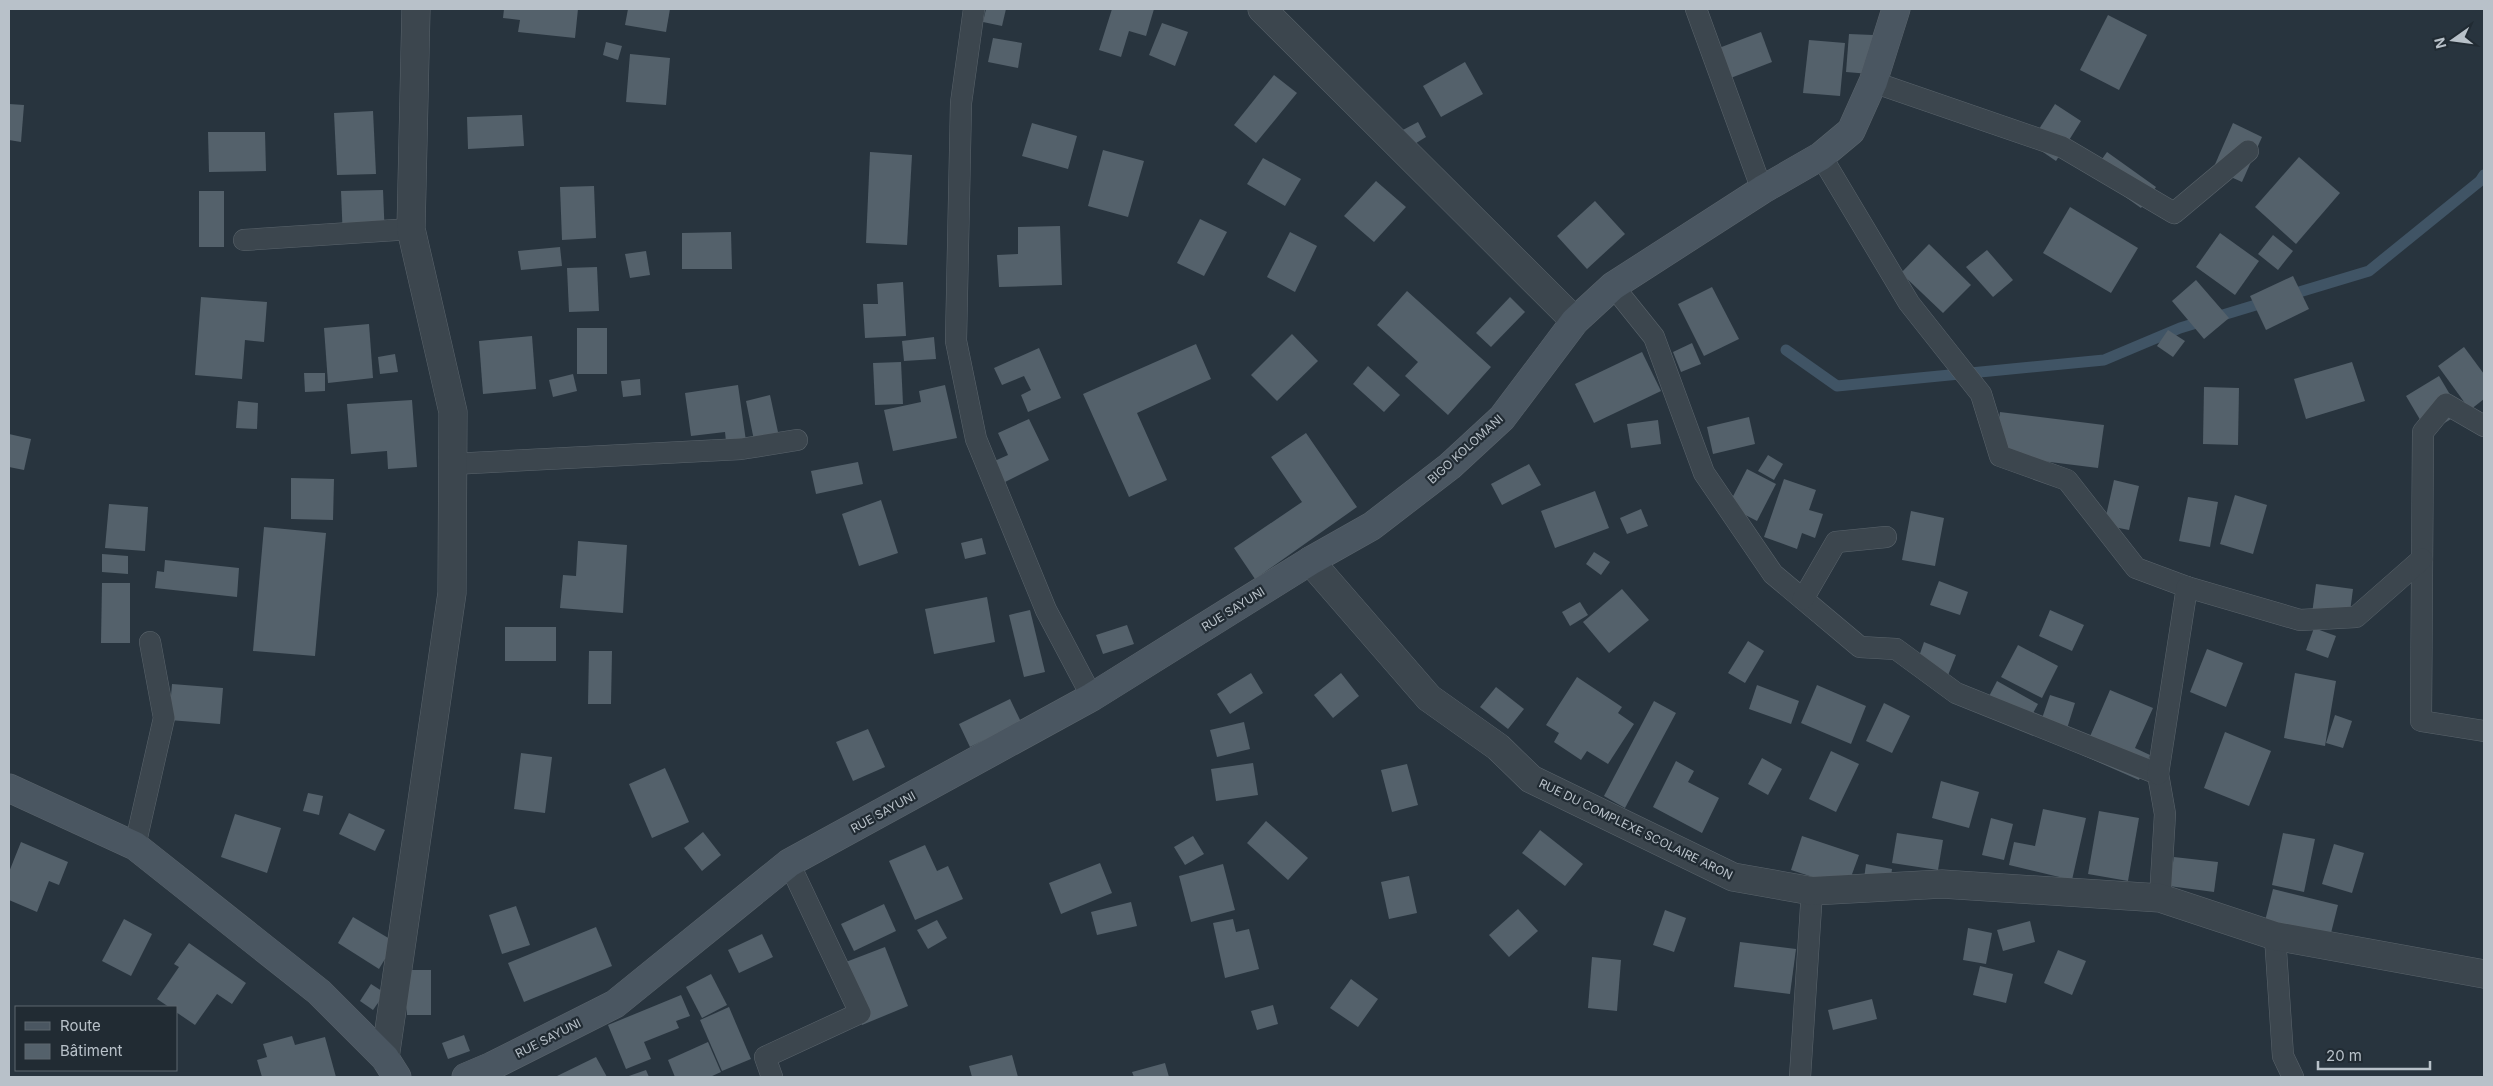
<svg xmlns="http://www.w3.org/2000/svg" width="2493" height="1086" viewBox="0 0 2493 1086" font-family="Inter,sans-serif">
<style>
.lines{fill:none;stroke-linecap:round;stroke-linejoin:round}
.stream{stroke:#405465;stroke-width:11}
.building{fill:#54616b}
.lane-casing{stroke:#5a646c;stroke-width:22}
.street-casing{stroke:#5a646c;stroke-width:29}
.secondary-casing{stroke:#5a646c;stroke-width:29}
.lane{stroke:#3c464e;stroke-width:21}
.street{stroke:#3c464e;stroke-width:28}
.secondary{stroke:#4a5661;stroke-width:28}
.labels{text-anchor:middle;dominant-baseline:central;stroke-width:4.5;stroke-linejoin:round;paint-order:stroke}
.street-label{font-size:12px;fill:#b8c1c9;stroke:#212b33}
</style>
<rect width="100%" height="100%" fill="#28343e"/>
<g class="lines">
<g class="stream">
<polyline points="2286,296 2369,271 2480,181 2484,175"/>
<polyline points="1786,350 1837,386 2104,360 2180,328 2269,301"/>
</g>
</g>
<g class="building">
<polygon points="504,9 578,9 575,38 518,32 520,20 503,18"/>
<polygon points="628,9 670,9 666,32 625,25"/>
<polygon points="986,9 1006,9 1002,26 983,22"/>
<polygon points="1112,9 1154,9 1146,36 1129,31 1121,57 1099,50"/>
<polygon points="2108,15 2147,35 2119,90 2080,70"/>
<polygon points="1162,23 1188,32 1175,66 1149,55"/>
<polygon points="1761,32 1772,62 1723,81 1711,51"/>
<polygon points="1849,34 1873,35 1870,74 1846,72"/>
<polygon points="993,38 1022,43 1018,68 988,62"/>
<polygon points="1809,40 1845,43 1840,96 1803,93"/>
<polygon points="606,42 622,46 618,60 603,55"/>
<polygon points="630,54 670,58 666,105 626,102"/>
<polygon points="1465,62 1483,94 1441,117 1423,86"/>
<polygon points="1274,75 1297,93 1256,143 1234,125"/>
<polygon points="9,104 24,105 21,142 9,140"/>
<polygon points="2055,104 2081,121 2056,161 2030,143"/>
<polygon points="373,111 376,174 337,175 334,113"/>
<polygon points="522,115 524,146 468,149 467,117"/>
<polygon points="1418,122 1426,137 1408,148 1399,132"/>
<polygon points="1032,123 1077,136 1068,169 1022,156"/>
<polygon points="2233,123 2262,137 2242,182 2213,169"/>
<polygon points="208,132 265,132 266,171 209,172"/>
<polygon points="1103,150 1144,161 1128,217 1088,206"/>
<polygon points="870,152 912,155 907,245 866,243"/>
<polygon points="2107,152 2156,187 2141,208 2092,173"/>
<polygon points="2299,157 2340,193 2296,244 2255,207"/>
<polygon points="1263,158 1301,179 1285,206 1247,184"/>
<polygon points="1376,181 1406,207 1374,242 1344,216"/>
<polygon points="594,186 596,238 562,240 560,187"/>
<polygon points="383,190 385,239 343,240 341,191"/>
<rect x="199" y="191" width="25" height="56"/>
<polygon points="1595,201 1625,234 1587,269 1557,236"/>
<polygon points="2070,207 2138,248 2111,293 2043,253"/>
<polygon points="1200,219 1227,232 1204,276 1177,263"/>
<polygon points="1060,226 1062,285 999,287 997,255 1018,254 1018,227"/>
<polygon points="731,232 732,269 682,269 682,233"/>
<polygon points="1290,232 1317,246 1295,292 1267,277"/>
<polygon points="2220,233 2259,261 2235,295 2196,267"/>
<polygon points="2273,235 2293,251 2278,270 2258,254"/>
<polygon points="1929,244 1971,285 1943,313 1901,273"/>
<polygon points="560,247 562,266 521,270 518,251"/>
<polygon points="1987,250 2013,280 1993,297 1966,267"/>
<polygon points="646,251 650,275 630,278 625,254"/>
<polygon points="597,267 599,311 569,312 567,268"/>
<polygon points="2293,276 2309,309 2266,330 2250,296"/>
<polygon points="2196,280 2229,318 2204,339 2172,301"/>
<polygon points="903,282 906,336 865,338 863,304 878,304 877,284"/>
<polygon points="1712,287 1739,339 1704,356 1678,304"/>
<polygon points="1407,291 1491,367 1448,415 1405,376 1418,362 1377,325"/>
<polygon points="201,297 267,302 264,342 245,340 242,379 195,375"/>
<polygon points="1510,297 1525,312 1491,347 1476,333"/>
<polygon points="369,324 373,378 328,383 324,328"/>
<rect x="577" y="328" width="30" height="46"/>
<polygon points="2168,330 2185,341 2173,357 2157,346"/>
<polygon points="1292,334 1318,361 1277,401 1251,375"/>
<polygon points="532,336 536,389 483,394 479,341"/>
<polygon points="934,337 936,359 904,361 902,341"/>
<polygon points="1692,343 1701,364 1681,372 1673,352"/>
<polygon points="1196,344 1211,379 1137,413 1167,480 1129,497 1083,394"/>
<polygon points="2464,347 2484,374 2484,399 2470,410 2438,366"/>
<polygon points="1039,348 1061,398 1028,412 1021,395 1031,390 1024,376 1002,385 994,368"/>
<polygon points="1642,352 1661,391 1594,423 1575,384"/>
<polygon points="395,354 398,372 380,374 378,357"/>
<polygon points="901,362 903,404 875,405 873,363"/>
<polygon points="2352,362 2365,401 2306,419 2294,379"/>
<polygon points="1368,366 1400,395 1384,412 1353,384"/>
<polygon points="304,373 325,373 325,391 305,392"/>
<polygon points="573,374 577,391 553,397 549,380"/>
<polygon points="2439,376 2461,413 2428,433 2406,396"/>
<polygon points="640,379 641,395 623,397 621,381"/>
<polygon points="738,385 747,448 727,451 725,432 691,436 685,393"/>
<polygon points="945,385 957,438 893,451 884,410 921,402 919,391"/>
<polygon points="2204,387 2239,388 2238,445 2203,444"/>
<polygon points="770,395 781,446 756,450 746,401"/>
<polygon points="412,400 417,467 388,469 387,451 351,454 347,404"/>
<polygon points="238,401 258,403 257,429 236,428"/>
<polygon points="2000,412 2104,425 2098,468 1995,455"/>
<polygon points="1749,417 1755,444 1713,454 1707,427"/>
<polygon points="1029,419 1049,460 1001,484 990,463 1008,455 998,433"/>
<polygon points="1658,420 1661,444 1631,448 1627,424"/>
<polygon points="1306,433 1357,507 1255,579 1234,548 1302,502 1271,457"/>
<polygon points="9,434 31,439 24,470 9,467"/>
<polygon points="1768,455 1783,464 1774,480 1758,471"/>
<polygon points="858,462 863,484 816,494 811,471"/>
<polygon points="1529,464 1541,485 1502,505 1491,484"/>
<polygon points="1747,469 1776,484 1757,521 1728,506"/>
<polygon points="291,478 334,479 333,520 291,519"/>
<polygon points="1784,479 1816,490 1809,510 1823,514 1815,538 1802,533 1797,549 1764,537"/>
<polygon points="2114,480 2139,486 2129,530 2104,525"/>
<polygon points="1595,491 1609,528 1555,548 1541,511"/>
<polygon points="2235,495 2267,505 2253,554 2220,544"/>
<polygon points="2188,497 2218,502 2210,547 2179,541"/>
<polygon points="881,500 898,553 859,566 842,514"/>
<polygon points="109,504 148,507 145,551 105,548"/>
<polygon points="1641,509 1648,526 1627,534 1620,518"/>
<polygon points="1911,511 1944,518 1935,566 1902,560"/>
<polygon points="264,527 326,533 315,656 253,651"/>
<polygon points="982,538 986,554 965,559 961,543"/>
<polygon points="578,541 627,545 623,613 560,608 563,575 576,576"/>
<polygon points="1594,552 1610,562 1601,575 1586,564"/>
<polygon points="102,554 128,556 128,574 102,572"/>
<polygon points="165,560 239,568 237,597 155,588 157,571 164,572"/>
<polygon points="1939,581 1968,592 1960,615 1930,605"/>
<polygon points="102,583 130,583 130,643 101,643"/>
<polygon points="2316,584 2353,589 2349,619 2312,614"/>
<polygon points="1622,589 1649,620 1609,653 1583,622"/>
<polygon points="987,597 995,642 934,654 925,609"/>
<polygon points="1580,602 1588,615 1570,626 1562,612"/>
<polygon points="1030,610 1045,672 1024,677 1009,615"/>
<polygon points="2050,610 2084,625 2072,651 2039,636"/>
<polygon points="1127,625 1134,644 1103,654 1096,635"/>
<rect x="505" y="627" width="51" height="34"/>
<polygon points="2314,628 2336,636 2328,658 2306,650"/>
<polygon points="1748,641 1764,651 1745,683 1728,673"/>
<polygon points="1924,642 1956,655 1945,683 1914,671"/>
<polygon points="2018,645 2058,666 2042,698 2001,677"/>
<polygon points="2207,649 2243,663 2226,707 2190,692"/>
<polygon points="589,651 612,651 611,704 588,704"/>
<polygon points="1251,673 1263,693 1230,714 1217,694"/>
<polygon points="1341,673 1359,696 1333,718 1314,695"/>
<polygon points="2295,673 2336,681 2325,746 2284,738"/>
<polygon points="1577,677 1622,707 1618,713 1634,724 1608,764 1587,751 1581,760 1554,742 1559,733 1546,725"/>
<polygon points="1997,681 2038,704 2027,724 1986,702"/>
<polygon points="172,684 223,688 220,724 169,720"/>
<polygon points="1757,685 1799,701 1791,724 1749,709"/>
<polygon points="1817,685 1866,706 1851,744 1801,723"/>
<polygon points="1496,687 1524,709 1508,729 1480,707"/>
<polygon points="2110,690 2153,708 2135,748 2150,755 2139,780 2082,755"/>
<polygon points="2050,695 2075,703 2065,735 2039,727"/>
<polygon points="1010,699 1021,722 970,747 959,724"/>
<polygon points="1654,701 1676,713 1625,808 1604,796"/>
<polygon points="1884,703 1910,716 1892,753 1866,741"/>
<polygon points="2335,715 2352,721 2343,748 2326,743"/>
<polygon points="1244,722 1250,749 1217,757 1210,730"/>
<polygon points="868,729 885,767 853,781 836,742"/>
<polygon points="2225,732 2271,751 2249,806 2204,788"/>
<polygon points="1831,751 1859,764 1836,812 1809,799"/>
<polygon points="521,753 552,757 545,813 514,809"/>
<polygon points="1762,758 1782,769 1768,795 1748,784"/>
<polygon points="1676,761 1694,771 1688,782 1719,798 1702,833 1653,807"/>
<polygon points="1253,763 1258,795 1216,801 1211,769"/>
<polygon points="1407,764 1418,805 1392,812 1381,770"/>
<polygon points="665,768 689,822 652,838 629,784"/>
<polygon points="1941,781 1979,792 1969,828 1932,818"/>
<polygon points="308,793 323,796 319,815 303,811"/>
<polygon points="2043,809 2086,818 2072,880 2009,865 2014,842 2035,846"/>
<polygon points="2099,811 2139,818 2128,881 2088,874"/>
<polygon points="349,813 385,830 375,851 339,834"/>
<polygon points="235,814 281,828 267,873 221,857"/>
<polygon points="1991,818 2013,824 2004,860 1982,855"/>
<polygon points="1266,821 1308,858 1288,880 1247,843"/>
<polygon points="1540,830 1583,864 1565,886 1522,853"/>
<polygon points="703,832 721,855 702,871 684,848"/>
<polygon points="1897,833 1943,840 1938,870 1892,863"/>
<polygon points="2283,833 2315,839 2304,892 2272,885"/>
<polygon points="1193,836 1204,854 1185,865 1174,847"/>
<polygon points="1802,836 1859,855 1847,888 1791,870"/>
<polygon points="21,842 68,862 59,885 49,881 37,912 9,900 9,872"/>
<polygon points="2334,844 2364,853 2352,893 2322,884"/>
<polygon points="925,845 937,871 948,866 963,899 915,920 889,861"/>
<polygon points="2174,857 2218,862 2214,892 2169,886"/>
<polygon points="1100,863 1112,893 1061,914 1049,883"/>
<polygon points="1223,864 1235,910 1191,922 1179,876"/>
<polygon points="1866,864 1892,869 1890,884 1864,879"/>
<polygon points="1409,876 1417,913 1389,919 1381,882"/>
<polygon points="2273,889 2338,905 2329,941 2264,925"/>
<polygon points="1131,902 1137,926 1097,935 1091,912"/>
<polygon points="884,904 896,931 854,951 841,924"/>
<polygon points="516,906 530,945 502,954 489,915"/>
<polygon points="1518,909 1538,931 1509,957 1489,935"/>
<polygon points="1665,910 1686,918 1674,952 1653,945"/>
<polygon points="353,917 395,942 379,969 338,943"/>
<polygon points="124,919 152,934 131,976 102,961"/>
<polygon points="1233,919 1236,932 1249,929 1259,969 1225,978 1213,923"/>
<polygon points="937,920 947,938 928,949 917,930"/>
<polygon points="2030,921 2035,942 2003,951 1997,930"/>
<polygon points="596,927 612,966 524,1002 508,963"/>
<polygon points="1968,928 1992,933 1986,964 1963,960"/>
<polygon points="762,934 773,957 739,973 728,950"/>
<polygon points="1740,942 1796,949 1790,994 1734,987"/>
<polygon points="189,943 246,983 232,1004 217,994 195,1025 176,1012 176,1007 169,1007 157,999 179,967 174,964"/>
<polygon points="885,947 908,1006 862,1025 838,965"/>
<polygon points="2058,950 2086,961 2072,995 2044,983"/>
<polygon points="1592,957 1621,960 1617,1011 1588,1008"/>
<polygon points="1980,966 2013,974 2006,1003 1973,995"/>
<rect x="407" y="970" width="24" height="45"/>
<polygon points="711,974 727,1005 702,1018 686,987"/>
<polygon points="1351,979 1378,999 1358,1027 1330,1008"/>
<polygon points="371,984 385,993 373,1010 360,1001"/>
<polygon points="681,995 690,1016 676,1021 679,1028 644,1042 651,1059 626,1069 608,1025"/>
<polygon points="1872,999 1877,1019 1833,1030 1828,1010"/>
<polygon points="1273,1005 1278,1024 1257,1030 1251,1011"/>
<polygon points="729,1007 751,1059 722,1071 700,1020"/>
<polygon points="464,1035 470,1051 448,1059 442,1043"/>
<polygon points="292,1036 295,1045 325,1037 336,1077 262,1077 257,1060 267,1057 263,1044"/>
<polygon points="708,1042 721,1072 710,1077 675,1077 668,1060"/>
<polygon points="1012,1055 1018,1077 972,1077 969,1066"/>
<polygon points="596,1057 607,1077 555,1077"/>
<polygon points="1165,1063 1169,1077 1134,1077 1132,1072"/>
<polygon points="646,1070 649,1077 626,1077"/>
</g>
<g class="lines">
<g class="lane-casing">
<g id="lane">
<polyline points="974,9 961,103 956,341 976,439 1046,610 1092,697"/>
<polyline points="1696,9 1762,190"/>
<polyline points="1873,82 2062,147 2174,213 2248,151"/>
<polyline points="1821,156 1909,303 1981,394 2000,456 2067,480 2136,568 2187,587"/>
<polyline points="244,240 411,229"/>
<polyline points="1613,286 1654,337 1704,473 1773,574 1860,647 1896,649 1956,693 2158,774 2165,814 2160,898"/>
<polyline points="2484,426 2446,404 2423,432 2421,721 2484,731"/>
<polyline points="452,464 741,449 797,440"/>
<polyline points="1803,599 1836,542 1886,537"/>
<polyline points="2158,774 2187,587 2300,620 2356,617 2422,559"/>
<polyline points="135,846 164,718 150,642"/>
<polyline points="2275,936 2283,1056 2293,1077"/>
<polyline points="772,1077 765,1057 860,1013 789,863"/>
<polyline points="1800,1077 1812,891"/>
</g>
</g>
<g class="street-casing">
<g id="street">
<polyline points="1262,9 1575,321"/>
<polyline points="1310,561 1429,698 1498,747 1531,779 1733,877 1812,891 1942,884 2160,898 2275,936 2484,974"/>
<polyline points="385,1058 452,593 453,412 411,229 416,9"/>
</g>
</g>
<g class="secondary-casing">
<g id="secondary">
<polyline points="9,788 135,846 319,992 385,1058 397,1077"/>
<polyline points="466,1077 492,1066 615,1004 789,863 1092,697 1310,561 1372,526 1450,466 1502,418 1575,321 1613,286 1762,190 1821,156 1851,131 1873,82 1896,9"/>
</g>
</g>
<use href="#lane" class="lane"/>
<use href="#street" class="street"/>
<use href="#secondary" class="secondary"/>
</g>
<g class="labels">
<g class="street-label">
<text transform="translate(1465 449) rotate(-42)">BIGO KOLOMANI</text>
<text transform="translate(1233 609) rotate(-32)">RUE SAYUNI</text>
<text transform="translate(883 812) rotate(-29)">RUE SAYUNI</text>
<text transform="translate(1636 829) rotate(26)">RUE DU COMPLEXE SCOLAIRE ARON</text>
<text transform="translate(548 1038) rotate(-27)">RUE SAYUNI</text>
</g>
</g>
<rect width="2493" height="1086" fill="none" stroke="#b8c1c9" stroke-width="20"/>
<rect x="15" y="1006" width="162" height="65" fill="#212b33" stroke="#5d676f"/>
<rect x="25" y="1022" width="25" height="8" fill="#4a5661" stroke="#5d676f"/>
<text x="60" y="1031" font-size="15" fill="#b8c1c9">Route</text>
<rect x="25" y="1044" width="25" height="15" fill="#54616b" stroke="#5d676f"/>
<text x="60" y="1056" font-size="15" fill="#b8c1c9">Bâtiment</text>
<g transform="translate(2453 40) rotate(256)" stroke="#212b33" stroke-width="4" paint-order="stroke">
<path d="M0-4L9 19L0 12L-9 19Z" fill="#b8c1c9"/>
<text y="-8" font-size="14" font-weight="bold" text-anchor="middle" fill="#b8c1c9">N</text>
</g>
<path d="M2318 1061v8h112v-8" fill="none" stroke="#b8c1c9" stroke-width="2.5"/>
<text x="2326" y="1061" font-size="15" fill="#b8c1c9" stroke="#212b33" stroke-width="4" paint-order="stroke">20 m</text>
</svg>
